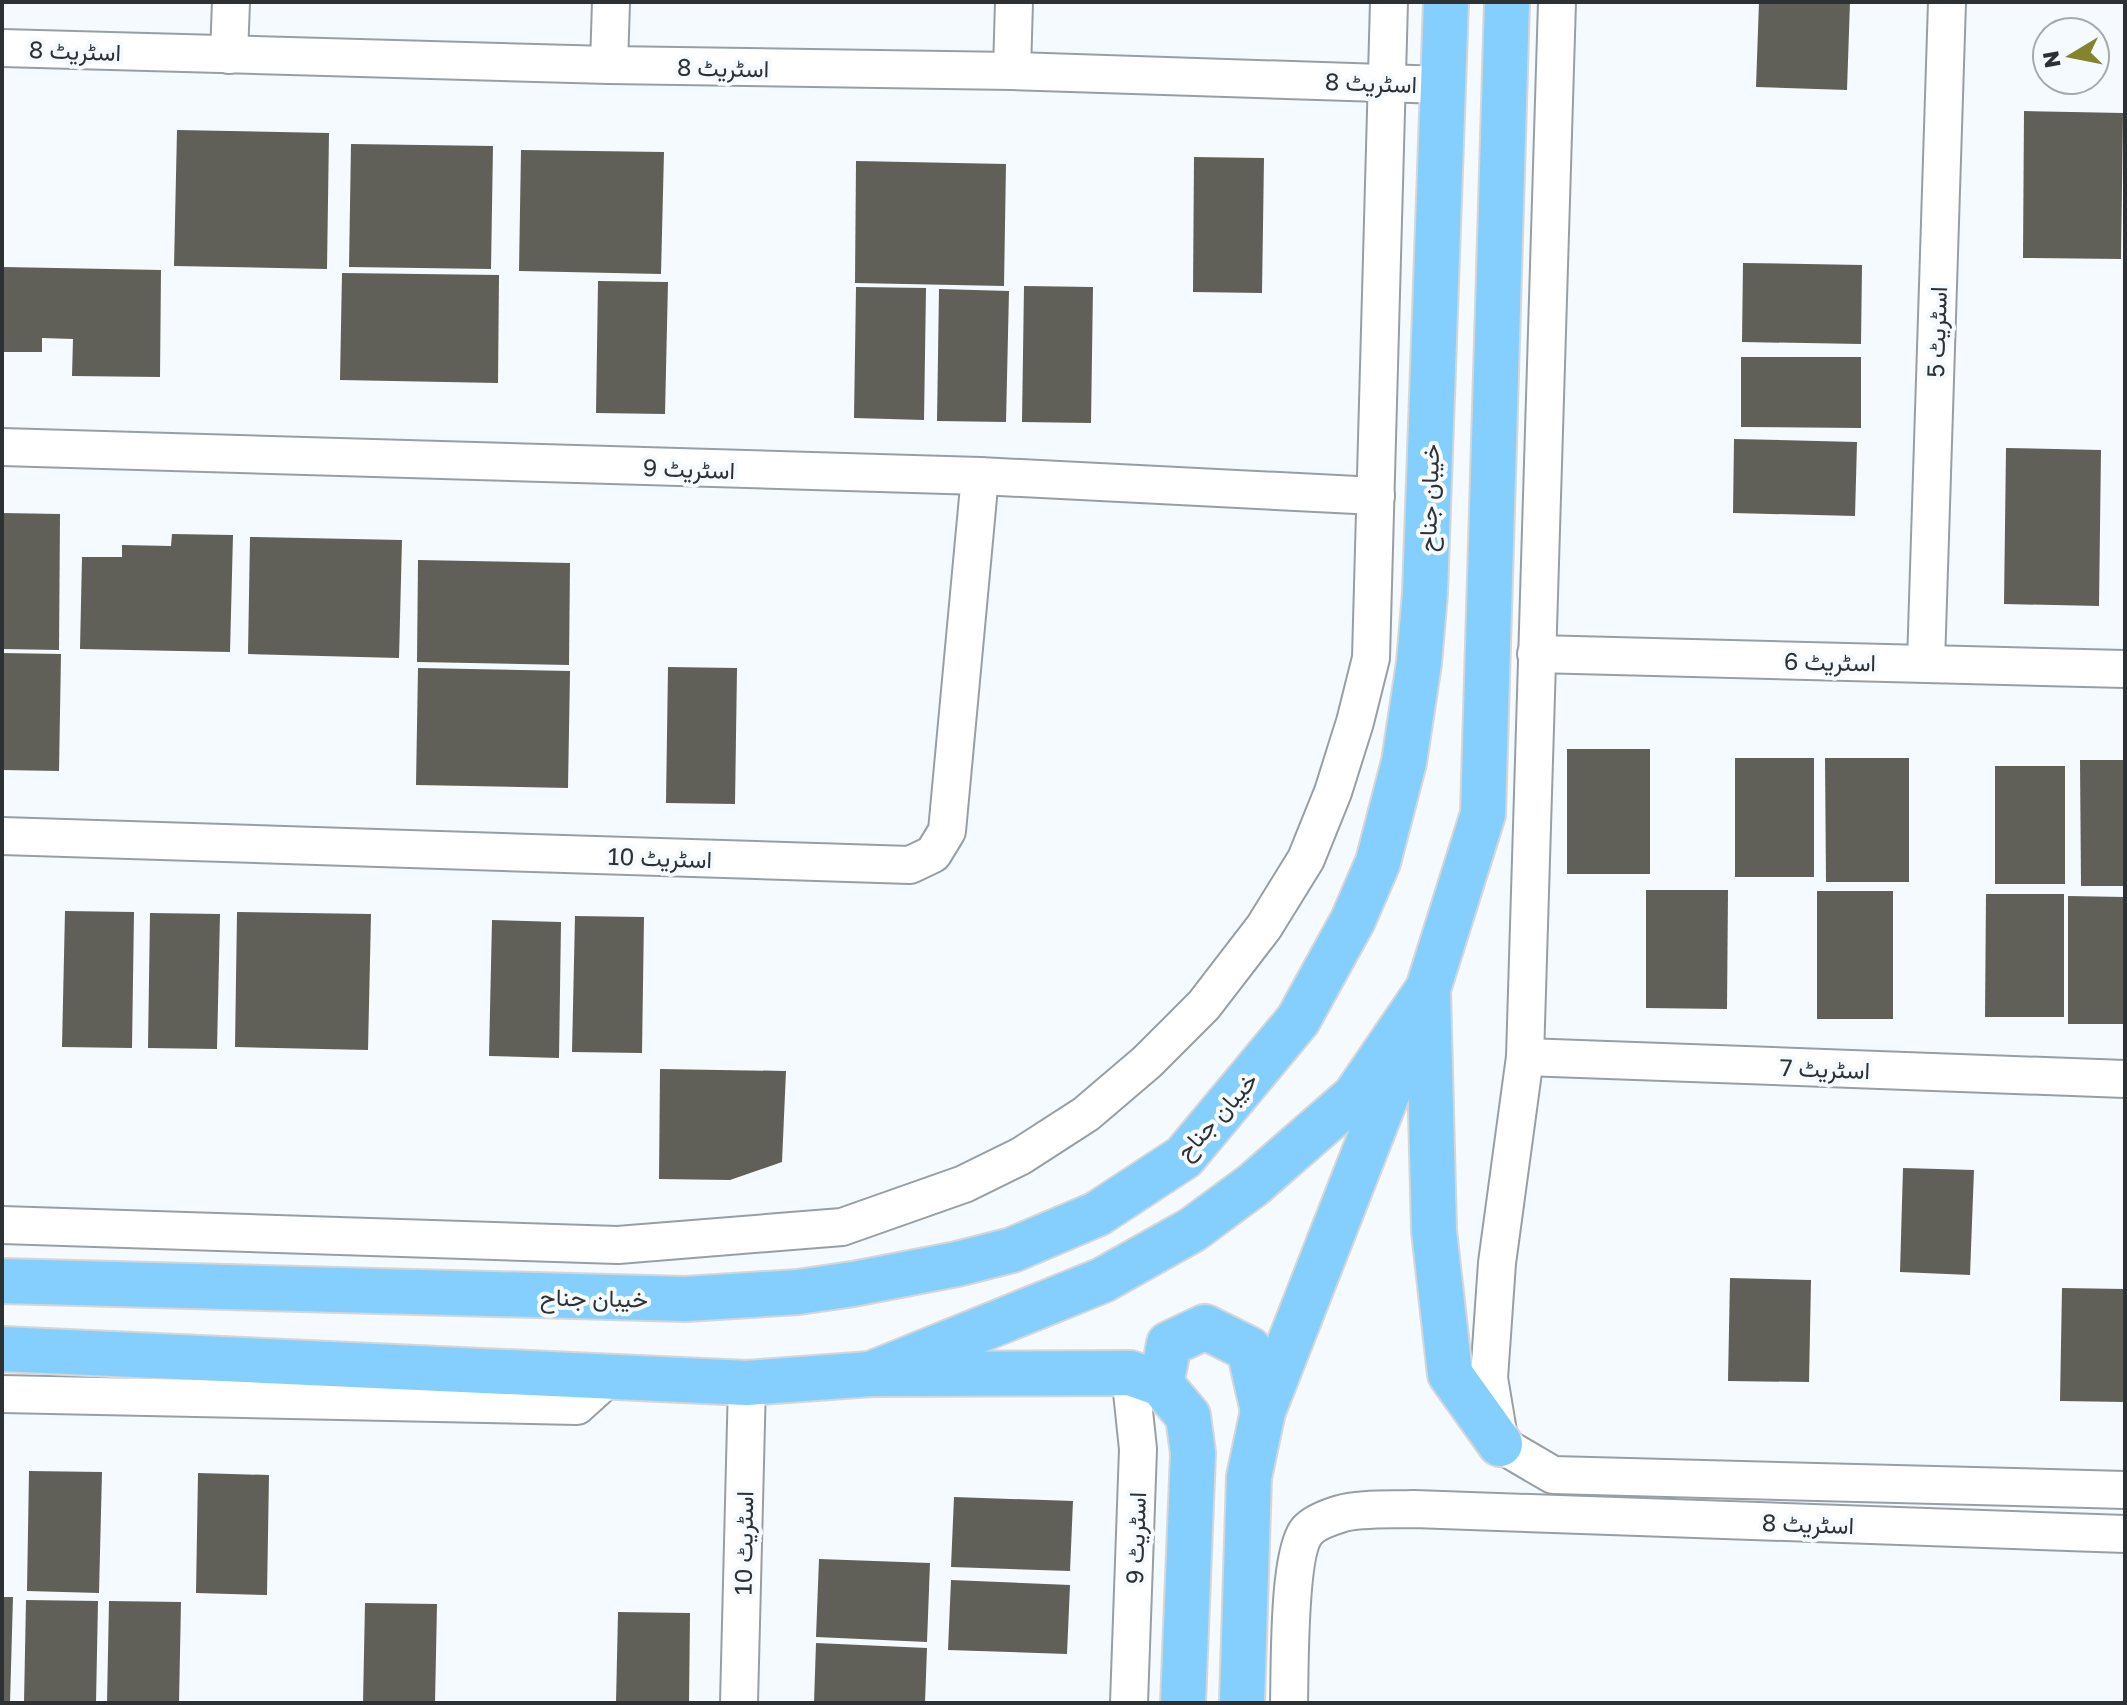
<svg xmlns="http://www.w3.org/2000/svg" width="2127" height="1705" viewBox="0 0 2127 1705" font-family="'Golos Text',Vazirmatn,sans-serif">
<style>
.building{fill:#606058}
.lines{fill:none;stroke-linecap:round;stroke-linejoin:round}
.minor-casing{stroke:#979fa5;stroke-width:40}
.major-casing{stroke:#d5d6d6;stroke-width:48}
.minor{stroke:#fff;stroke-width:36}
.major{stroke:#84cffd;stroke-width:44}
.labels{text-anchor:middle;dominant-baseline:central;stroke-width:8;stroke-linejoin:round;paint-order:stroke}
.street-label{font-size:24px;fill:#2e3134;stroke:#f5fafe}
</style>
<rect width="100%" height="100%" fill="#f5fafe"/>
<g class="building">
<polygon points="1759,2 1850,2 1847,90 1756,87"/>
<polygon points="2024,111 2123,113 2121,259 2023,258"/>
<polygon points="177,130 329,133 327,269 174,266"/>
<polygon points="351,144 493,146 491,269 349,267"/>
<polygon points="521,150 664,152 661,274 519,271"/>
<polygon points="1194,157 1264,158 1262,293 1193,292"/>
<polygon points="856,161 1006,164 1004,286 855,283"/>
<polygon points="1743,263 1862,265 1861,344 1742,342"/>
<polygon points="4,267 161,270 160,377 72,376 73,339 42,338 42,352 3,352"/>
<polygon points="342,273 499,275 498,383 340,380"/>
<polygon points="598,281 668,282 665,414 596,413"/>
<polygon points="1024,286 1093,287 1091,423 1022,422"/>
<polygon points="856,287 926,288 924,420 854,418"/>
<polygon points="939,289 1009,291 1006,422 937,421"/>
<polygon points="1741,357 1861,357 1861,428 1741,427"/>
<polygon points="1734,439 1857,442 1855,516 1733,513"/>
<polygon points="2006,448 2101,450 2099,606 2004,604"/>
<polygon points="2,513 60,514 59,650 2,649"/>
<polygon points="172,534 233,535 230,652 80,649 82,557 122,557 122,545 171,546"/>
<polygon points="250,537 402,540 399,658 248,654"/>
<polygon points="418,560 570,563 569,665 417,662"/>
<polygon points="2,653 61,654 59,771 2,770"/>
<polygon points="668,667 737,668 735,804 666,803"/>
<polygon points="418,668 570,671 568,788 416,785"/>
<rect x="1567" y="749" width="83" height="125"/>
<rect x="1735" y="758" width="79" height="119"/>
<polygon points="1825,758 1909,758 1909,882 1826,882"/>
<polygon points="2080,760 2125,760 2125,886 2081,886"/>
<rect x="1995" y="766" width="70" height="118"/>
<polygon points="1646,890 1728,890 1727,1009 1646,1008"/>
<rect x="1817" y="891" width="76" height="128"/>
<polygon points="1986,894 2064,894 2064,1017 1985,1017"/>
<polygon points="2068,896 2125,897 2125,1024 2068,1024"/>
<polygon points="65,911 134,912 132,1048 62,1047"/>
<polygon points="237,912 371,914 368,1050 235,1047"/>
<polygon points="150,913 220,914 217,1049 148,1048"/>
<polygon points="575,916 644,917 642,1053 572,1052"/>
<polygon points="492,920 561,922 559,1058 489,1056"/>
<polygon points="660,1069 786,1071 782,1162 730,1180 659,1179"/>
<polygon points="1903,1168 1974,1170 1970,1275 1900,1272"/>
<polygon points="1730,1278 1811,1280 1809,1382 1728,1381"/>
<polygon points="2062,1288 2125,1289 2125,1402 2060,1401"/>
<polygon points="29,1471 102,1472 99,1593 27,1591"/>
<polygon points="198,1473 269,1475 267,1595 196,1593"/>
<polygon points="954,1497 1073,1501 1070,1571 951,1567"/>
<polygon points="819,1559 930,1563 927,1642 816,1637"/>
<polygon points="951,1580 1070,1585 1067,1654 948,1650"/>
<polygon points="2,1597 13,1597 10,1703 2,1703"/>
<polygon points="26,1600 98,1601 96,1703 24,1703"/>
<polygon points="109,1601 181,1602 179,1703 107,1703"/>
<polygon points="365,1603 437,1604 435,1703 363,1703"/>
<polygon points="618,1612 690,1613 689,1703 616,1703"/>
<polygon points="816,1643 927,1648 925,1703 814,1703"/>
</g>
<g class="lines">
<g class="minor-casing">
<g id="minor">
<polyline points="1557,2 1525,1057 1497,1263 1489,1378 1500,1444 1553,1475 2125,1490"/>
<polyline points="2,48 609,65 1012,71 1443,85"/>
<polyline points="229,55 231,2"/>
<polyline points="609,65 611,2"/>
<polyline points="1012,71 1014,2"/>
<polyline points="2,447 980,476 1376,496"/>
<polyline points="1536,654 2125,669"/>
<polyline points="1926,663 1947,2"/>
<polyline points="2,836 910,865 933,854 947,831 980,476"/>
<polyline points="1525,1057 2125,1079"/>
<polyline points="2,1225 618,1245 842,1227 964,1184 1021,1156 1086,1114 1147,1062 1204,1005 1264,927 1306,859 1333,792 1355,722 1371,658 1389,2"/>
<polyline points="2,1394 577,1406 609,1377"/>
<polyline points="739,1703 747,1383"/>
<polyline points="1129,1703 1138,1449 1130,1373"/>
<path d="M1289,1703C1290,1669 1288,1554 1307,1531C1314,1523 1330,1517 1340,1514C1358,1508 1393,1510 1414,1509L2125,1534"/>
</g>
</g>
<g class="major-casing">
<g id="major">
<polyline points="1428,989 1434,1231 1450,1374 1500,1444"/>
<polyline points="2,1281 685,1299 798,1292 853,1284 957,1264 1012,1250 1097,1214 1184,1157 1298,1020 1353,920 1378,862 1404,762 1419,663 1425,593 1446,2"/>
<polyline points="2,1349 747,1383 871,1374 1130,1373 1161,1384 1188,1416 1193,1453 1183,1703"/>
<polyline points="871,1374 1103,1280 1192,1230 1253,1185 1355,1096 1428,989 1483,814 1507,2"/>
<polyline points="1161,1384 1169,1344 1205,1327 1249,1349 1263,1411"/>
<polyline points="1242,1703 1249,1477 1263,1411 1401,1059"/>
</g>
</g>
<use href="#minor" class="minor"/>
<use href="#major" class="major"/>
</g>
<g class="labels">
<g class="street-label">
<text transform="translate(75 50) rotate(2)">اسٹریٹ 8</text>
<text transform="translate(723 67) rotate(1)">اسٹریٹ 8</text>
<text transform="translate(1371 82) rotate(2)">اسٹریٹ 8</text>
<text transform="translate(1936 332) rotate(-88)">اسٹریٹ 5</text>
<text transform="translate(689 468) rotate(2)">اسٹریٹ 9</text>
<text transform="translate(1428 498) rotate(-88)">خیبان جناح</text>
<text transform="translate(1830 661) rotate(1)">اسٹریٹ 6</text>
<text transform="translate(660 857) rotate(2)">اسٹریٹ 10</text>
<text transform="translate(1825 1068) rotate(2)">اسٹریٹ 7</text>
<text transform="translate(1216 1115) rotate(-48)">خیبان جناح</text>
<text transform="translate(594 1297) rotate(1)">خیبان جناح</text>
<text transform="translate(1808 1523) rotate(2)">اسٹریٹ 8</text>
<text transform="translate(1135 1538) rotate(-88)">اسٹریٹ 9</text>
<text transform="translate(743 1543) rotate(-89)">اسٹریٹ 10</text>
</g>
</g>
<rect width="2127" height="1705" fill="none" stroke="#2e3134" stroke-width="8"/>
<g transform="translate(2071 56) rotate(260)"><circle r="38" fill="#f5fafe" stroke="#a5aaad" stroke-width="2"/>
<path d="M0-6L14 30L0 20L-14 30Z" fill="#84842e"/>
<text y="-12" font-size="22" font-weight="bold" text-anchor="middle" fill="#2e3134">N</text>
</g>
</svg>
